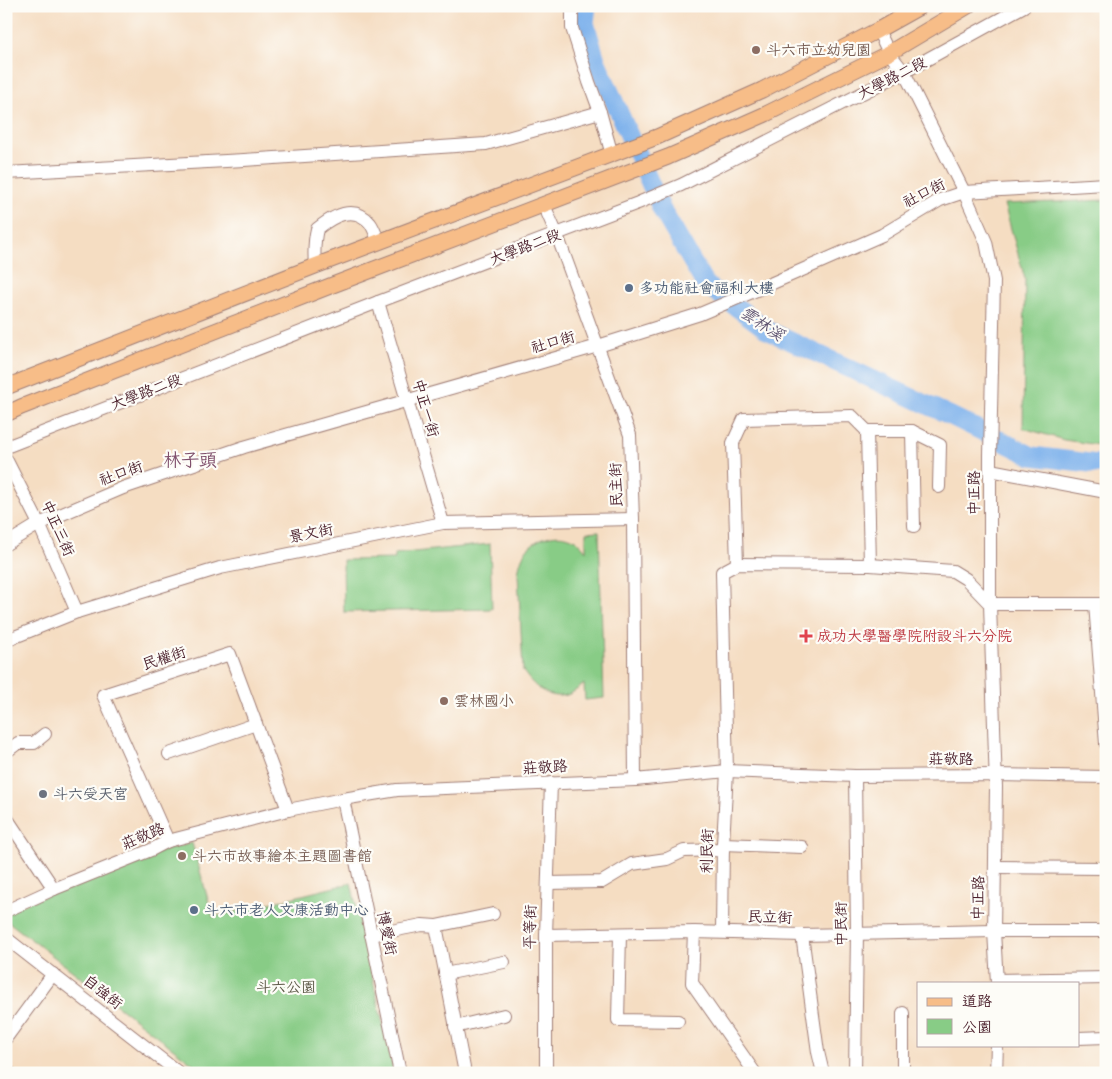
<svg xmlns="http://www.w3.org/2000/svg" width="1112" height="1079" viewBox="0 0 1112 1079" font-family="'Comic Neue','LXGW WenKai TC',sans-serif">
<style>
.green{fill:#88cc86;stroke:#697658}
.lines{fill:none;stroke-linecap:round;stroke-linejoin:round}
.river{stroke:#7fb2ec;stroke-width:19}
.minor-casing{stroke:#a07e76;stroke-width:14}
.major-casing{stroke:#a07e76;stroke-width:17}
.minor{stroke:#fff;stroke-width:12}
.major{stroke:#f7bd88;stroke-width:15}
.education-dot{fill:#8d6e63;stroke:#fdfcf7;stroke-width:2}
.service-dot{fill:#5c6f8a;stroke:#fdfcf7;stroke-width:2}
.health-dot{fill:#e0444e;stroke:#fdfcf7;stroke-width:2}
.worship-dot{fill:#6b7280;stroke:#fdfcf7;stroke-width:2}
.labels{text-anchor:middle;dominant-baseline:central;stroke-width:4.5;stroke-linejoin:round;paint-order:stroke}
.education-label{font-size:15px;fill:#785e54;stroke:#fdfcf7;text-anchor:start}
.street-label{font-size:15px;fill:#4a1f2b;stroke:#fdfcf7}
.service-label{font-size:15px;fill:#4e5e75;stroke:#fdfcf7;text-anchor:start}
.health-label{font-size:15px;fill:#be3a42;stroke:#fdfcf7;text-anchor:start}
.worship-label{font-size:15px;fill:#5b616d;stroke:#fdfcf7;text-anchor:start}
.park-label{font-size:15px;fill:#605c4b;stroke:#fdfcf7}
.water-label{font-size:16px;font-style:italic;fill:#5d526f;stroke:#fdfcf7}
.quarter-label{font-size:18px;fill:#7f4f6c;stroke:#fdfcf7}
</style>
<rect width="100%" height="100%" fill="#fdfcf7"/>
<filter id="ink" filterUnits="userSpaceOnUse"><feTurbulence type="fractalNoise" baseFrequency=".02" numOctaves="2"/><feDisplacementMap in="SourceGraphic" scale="10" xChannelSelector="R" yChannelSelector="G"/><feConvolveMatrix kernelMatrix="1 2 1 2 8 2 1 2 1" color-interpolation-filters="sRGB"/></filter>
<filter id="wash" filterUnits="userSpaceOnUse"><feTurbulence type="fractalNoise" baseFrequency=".0096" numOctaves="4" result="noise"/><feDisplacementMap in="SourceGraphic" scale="20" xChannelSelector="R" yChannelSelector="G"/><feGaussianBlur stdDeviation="1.12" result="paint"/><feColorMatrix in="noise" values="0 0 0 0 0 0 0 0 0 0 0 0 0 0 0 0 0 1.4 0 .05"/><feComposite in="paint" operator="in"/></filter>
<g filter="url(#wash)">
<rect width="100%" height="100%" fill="#f5ddc2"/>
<g class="green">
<polygon points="1106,200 1106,446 1064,440 1023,428 1025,279 1004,204"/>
<path d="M599,531L604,698L585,700L584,684C579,688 573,693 567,695C548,700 533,686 523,671L518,574C519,566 521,558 525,552C536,536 563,529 578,542C581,544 583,548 586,551V532Z"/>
<polygon points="490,544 492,609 344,612 343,560 395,559 395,554"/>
<polygon points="192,843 213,917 351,883 394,1073 205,1073 6,920 6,911 162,851"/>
</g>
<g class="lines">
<polyline class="river" points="587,6 585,23 596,60 662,210 705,284 769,331 949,415 1032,456 1106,465"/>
</g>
</g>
<g filter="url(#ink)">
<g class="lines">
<g class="minor-casing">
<g id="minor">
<polyline points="572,6 572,28 589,82 600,112"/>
<polyline points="878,30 889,53 904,72 964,192 986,242 994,281 990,455 990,604 996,787 994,931 997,983"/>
<polyline points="6,173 244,160 486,144 600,112 612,155"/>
<polyline points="544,205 557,235 630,435 633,519 635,780"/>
<path d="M315,266C314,253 314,241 317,229C333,216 354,204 370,223C374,228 376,236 379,242"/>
<polyline points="378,302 443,523"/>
<polyline points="867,431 912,431 940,445 939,487"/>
<polyline points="912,431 914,526"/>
<polyline points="6,447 378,302 638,203 681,185 904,72 1024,6"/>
<polyline points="6,459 39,524 77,612"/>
<polyline points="990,470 1106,492"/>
<polyline points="6,544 39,524 123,488 244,447 598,346 700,314 752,292 882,235 940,200 964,192 1106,184"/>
<polyline points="737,564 733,443 744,419 852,416 867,431 870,565"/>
<polyline points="1095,604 1106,744"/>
<polyline points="6,641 17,636 77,612 220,568 443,523 633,519"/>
<polyline points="6,752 18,743 34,743 45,734"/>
<polyline points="169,754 256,724"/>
<polyline points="343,799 400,1073"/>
<polyline points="6,817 54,889"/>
<polyline points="168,841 103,695 230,654 288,810"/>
<polyline points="723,844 802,847"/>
<polyline points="995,867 1106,868"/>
<polyline points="548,883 602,882 632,864 667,859 684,851 723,850"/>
<polyline points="6,911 54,889 151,850 168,841 288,810 343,799 397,790 635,780 727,771 855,776 996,775 1106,777"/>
<polyline points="436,926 493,914"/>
<polyline points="694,932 692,983 755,1073"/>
<polyline points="722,932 723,844 727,771 722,572 737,564 870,565 953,571 966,579 990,604 1106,604"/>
<polyline points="620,934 618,1020 678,1021"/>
<polyline points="371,935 422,925 436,926 465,1073"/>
<polyline points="546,935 694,932 802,935 994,931 1106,931"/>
<polyline points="802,935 818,1052 823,1073"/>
<polyline points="6,938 179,1073"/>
<polyline points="445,974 504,962"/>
<polyline points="997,980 1106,978"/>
<polyline points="455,1027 504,1015"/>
<polyline points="6,1038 53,974"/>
<polyline points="1078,1038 1106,1037"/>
<polyline points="6,1070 10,1073"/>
<polyline points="546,1073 546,935 551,783"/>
<polyline points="855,1073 857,933 855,776"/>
<polyline points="903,1073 903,1013"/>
<polyline points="996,1073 997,1045"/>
</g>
</g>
<g class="major-casing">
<g id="major">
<polyline points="6,387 315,266 657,137 762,90 878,30 921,6"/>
<polyline points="6,414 21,407 330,286 668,157 766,114 889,53 968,6"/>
</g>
</g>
<use href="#minor" class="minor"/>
<use href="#major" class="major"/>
</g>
</g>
<g class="education-dot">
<circle cx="756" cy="50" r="5"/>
<circle cx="444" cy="701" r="5"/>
<circle cx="182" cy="856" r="5"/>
</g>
<g class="service-dot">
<circle cx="629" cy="288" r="5"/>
<circle cx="194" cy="910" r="5"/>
</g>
<path class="health-dot" d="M803.5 628.5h5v5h5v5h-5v5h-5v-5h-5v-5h5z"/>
<circle class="worship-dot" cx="43" cy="794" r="5"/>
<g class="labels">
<g class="education-label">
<text x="766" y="50">斗六市立幼兒園</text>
<text x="454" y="701">雲林國小</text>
<text x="192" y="856">斗六市故事繪本主題圖書館</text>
</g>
<g class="street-label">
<text transform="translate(892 78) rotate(-27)">大學路二段</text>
<text transform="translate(924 193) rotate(-27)">社口街</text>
<text transform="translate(525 247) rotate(-21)">大學路二段</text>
<text transform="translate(553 342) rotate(-16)">社口街</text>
<text transform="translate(146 392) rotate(-21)">大學路二段</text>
<text transform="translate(426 408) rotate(74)">中正一街</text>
<text transform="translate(121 473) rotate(-20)">社口街</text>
<text transform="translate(616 485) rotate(-92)">民主街</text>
<text transform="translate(974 493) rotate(-90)">中正路</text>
<text transform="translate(58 528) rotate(66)">中正三街</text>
<text transform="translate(311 533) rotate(-11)">景文街</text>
<text transform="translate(164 658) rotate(-18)">民權街</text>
<text x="951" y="759">莊敬路</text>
<text transform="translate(545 767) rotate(-3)">莊敬路</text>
<text transform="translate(143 836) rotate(-23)">莊敬路</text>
<text transform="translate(707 851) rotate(-89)">利民街</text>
<text transform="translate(978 898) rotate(-89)">中正路</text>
<text transform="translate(770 917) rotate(2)">民立街</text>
<text transform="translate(841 924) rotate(-90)">中民街</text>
<text transform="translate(530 927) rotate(-89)">平等街</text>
<text transform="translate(387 933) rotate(78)">博愛街</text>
<text transform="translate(103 992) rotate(38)">自強街</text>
</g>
<g class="service-label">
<text x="639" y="288">多功能社會福利大樓</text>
<text x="204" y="910">斗六市老人文康活動中心</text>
</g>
<g class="health-label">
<text x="817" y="636">成功大學醫學院附設斗六分院</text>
</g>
<g class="worship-label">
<text x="53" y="794">斗六受天宮</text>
</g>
<g class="park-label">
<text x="286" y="987">斗六公園</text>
</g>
<g class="water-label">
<text transform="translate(762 324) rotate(33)">雲林溪</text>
</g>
<g class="quarter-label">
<text x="190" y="460">林子頭</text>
</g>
</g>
<rect width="1112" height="1079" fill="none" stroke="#fdfcf7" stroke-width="25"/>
<rect x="917" y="982" width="162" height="65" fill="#fdfcf7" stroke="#b5a4a5"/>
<rect x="927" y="998" width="25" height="8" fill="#f7bd88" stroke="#b5a4a5"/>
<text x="962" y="1006" font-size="15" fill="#4a1f2b">道路</text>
<rect x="927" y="1019" width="25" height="15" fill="#88cc86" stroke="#b5a4a5"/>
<text x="962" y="1032" font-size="15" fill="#4a1f2b">公園</text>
</svg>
